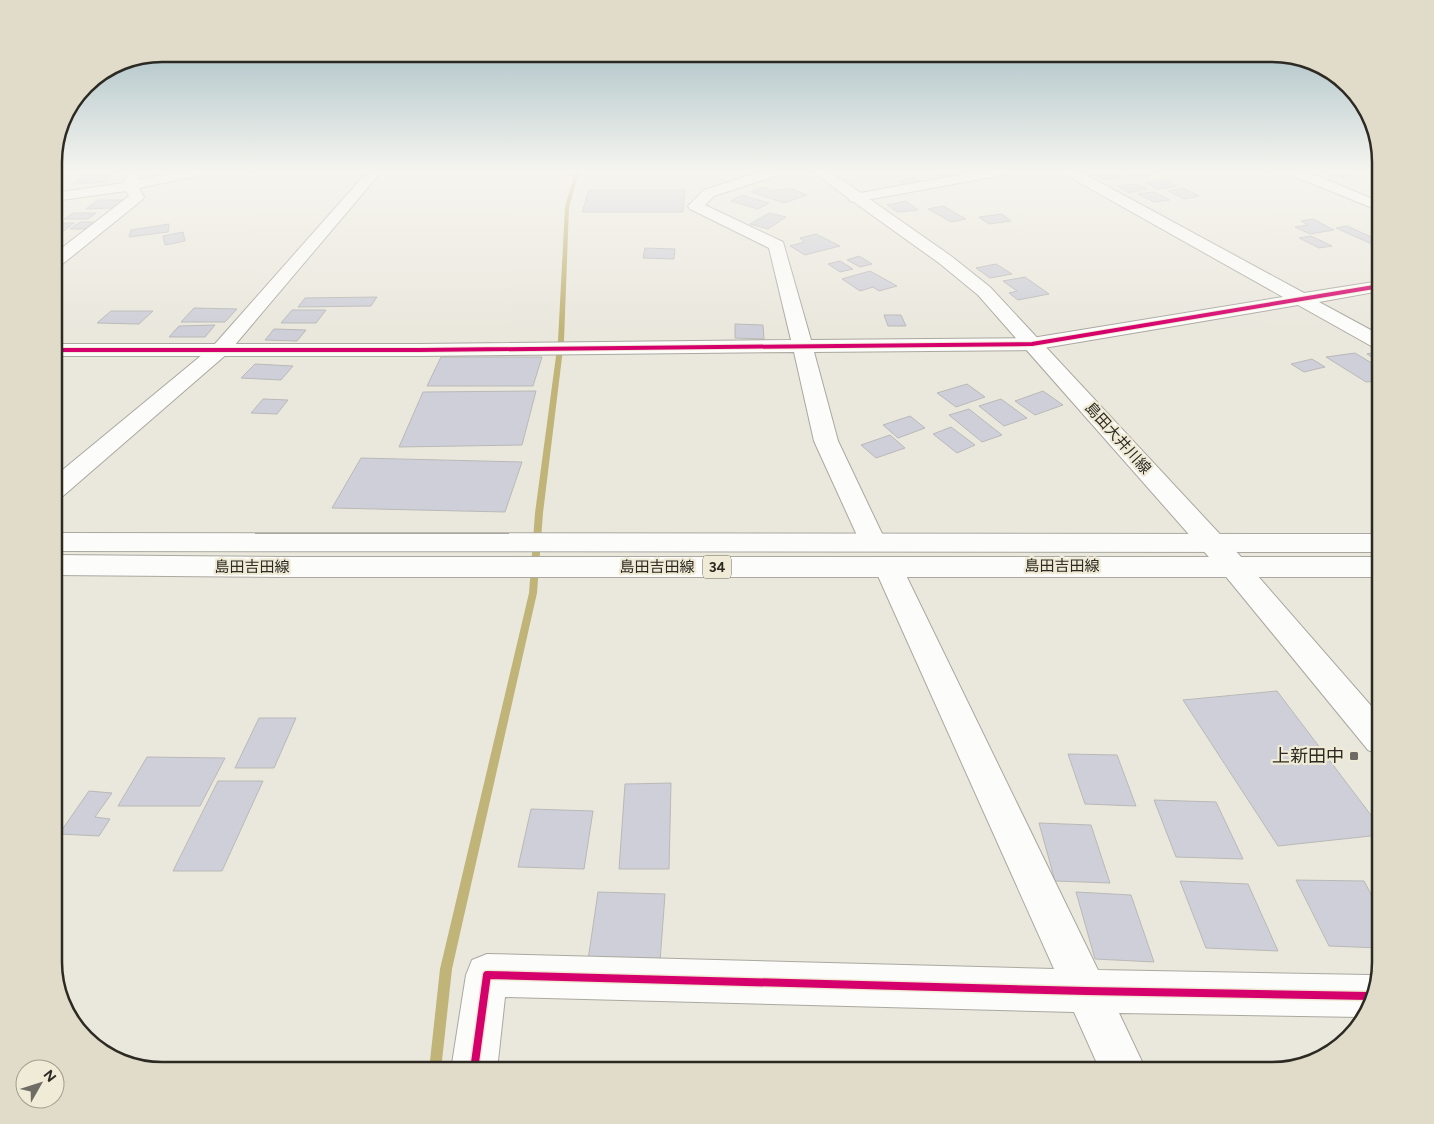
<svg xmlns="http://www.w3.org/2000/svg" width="1434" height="1124" viewBox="0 0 1434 1124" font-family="Figtree,'Noto Sans JP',sans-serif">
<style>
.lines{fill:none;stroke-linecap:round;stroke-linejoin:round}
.stream{fill:#c1b478;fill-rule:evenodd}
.building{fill:#cecfd8;stroke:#bab9b8}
.minor-casing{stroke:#aaa8a0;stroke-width:2}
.tertiary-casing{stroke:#aaa8a0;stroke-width:2}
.secondary-casing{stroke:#aaa8a0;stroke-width:2}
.primary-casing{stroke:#aaa8a0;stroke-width:2}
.minor{fill:#fcfcfa;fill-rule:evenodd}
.tertiary{fill:#fcfcfa;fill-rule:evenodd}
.secondary{fill:#fcfcfa;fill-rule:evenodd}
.primary{fill:#fcfcfa;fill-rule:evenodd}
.cycleway-far1-casing{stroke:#f0ebd7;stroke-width:6}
.cycleway-casing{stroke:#f0ebd7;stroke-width:11}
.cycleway-far1{stroke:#d6006c;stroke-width:4}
.cycleway{stroke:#d6006c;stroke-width:8}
.poi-dot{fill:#6e6c64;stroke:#f0ebd7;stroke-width:2}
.labels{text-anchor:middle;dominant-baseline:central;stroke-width:4.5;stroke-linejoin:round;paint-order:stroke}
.shield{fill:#f0ebd7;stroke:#676459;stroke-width:1}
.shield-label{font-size:14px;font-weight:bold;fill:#2c2a23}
.street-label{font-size:15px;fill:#2c2a23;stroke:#f0ebd7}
.near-poi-label{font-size:18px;fill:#2c2a23;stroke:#f0ebd7;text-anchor:end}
.rim{fill:none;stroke:#2c2a23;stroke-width:2.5}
</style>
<rect width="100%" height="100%" fill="#eae8dd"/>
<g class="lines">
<polygon class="stream" points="575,172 579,172 569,207 564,341 543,513 537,593 452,969 441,1070 429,1070 440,969 529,593 535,513 558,341 565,207"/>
</g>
<g class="building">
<polygon points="101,172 116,172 105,182 73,184 82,176 98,175"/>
<polygon points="937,172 953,172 960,176 949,178"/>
<polygon points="1113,172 1122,177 1103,180 1093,174"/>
<polygon points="1126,172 1150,172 1154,174 1136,177"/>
<polygon points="1322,172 1341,172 1352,176 1338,178"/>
<polygon points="914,178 923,182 906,185 898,181"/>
<polygon points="1166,180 1177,186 1158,189 1146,183"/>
<polygon points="1137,184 1148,189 1129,193 1117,186"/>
<polygon points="762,187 772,191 790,188 807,195 784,203 751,192"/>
<polygon points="1183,188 1199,196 1184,199 1168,191"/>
<polygon points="589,190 685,190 683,212 582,212"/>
<polygon points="1154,192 1170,200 1154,202 1138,194"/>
<polygon points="742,195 769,203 758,209 731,201"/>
<polygon points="98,200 124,200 113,208 86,209"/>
<polygon points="906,201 918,210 898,212 887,205"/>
<polygon points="943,206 966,219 951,222 928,209"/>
<polygon points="73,213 96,213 88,219 64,219"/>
<polygon points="769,213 786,217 768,229 750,224"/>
<polygon points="1002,214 1011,221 989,224 979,217"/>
<polygon points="1313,219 1334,230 1310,234 1295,227 1308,225 1301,221"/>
<polygon points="80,222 98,222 89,229 70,229"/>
<polygon points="54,223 74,223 64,231 54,231"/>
<polygon points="169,224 168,232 129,237 131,230"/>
<polygon points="1347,226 1380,241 1380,242 1372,244 1336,228"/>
<polygon points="183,232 185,241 165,245 163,236"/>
<polygon points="816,234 840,246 805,255 790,246 804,242 800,238"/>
<polygon points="1311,236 1332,246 1319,248 1299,238"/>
<polygon points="645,248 675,249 674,259 643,258"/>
<polygon points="859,256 872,264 860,267 847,260"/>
<polygon points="840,261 853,269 840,272 828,264"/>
<polygon points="996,264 1012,274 990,278 976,268"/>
<polygon points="870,271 897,286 879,291 873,287 860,291 842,279"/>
<polygon points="1025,277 1049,294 1018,300 1009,293 1017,291 1003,281"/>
<polygon points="377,297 371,306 298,307 305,298"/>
<polygon points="194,308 237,309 225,322 181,322"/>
<polygon points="292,310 326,310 316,323 281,323"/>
<polygon points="111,311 153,311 139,324 97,323"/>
<polygon points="884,315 901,315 906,326 888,326"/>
<polygon points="735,324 763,325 764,339 735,338"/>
<polygon points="215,325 205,337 169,337 179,326"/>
<polygon points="274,329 306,330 297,341 265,340"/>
<polygon points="1380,351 1380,362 1367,354"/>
<polygon points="1355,353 1380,368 1380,384 1376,381 1366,382 1326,357"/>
<polygon points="441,357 542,357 533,386 427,386"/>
<polygon points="1312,359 1325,367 1304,372 1291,364"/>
<polygon points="255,364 293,366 281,380 241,378"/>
<polygon points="967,384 985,397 956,407 937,393"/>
<polygon points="536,391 522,445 399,447 423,392"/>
<polygon points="1043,391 1063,405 1035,415 1015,401"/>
<polygon points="263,399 288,400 277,414 251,413"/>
<polygon points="1001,399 1027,418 1004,426 979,406"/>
<polygon points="969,409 1002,435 982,442 949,415"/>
<polygon points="910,416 925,428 898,438 883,425"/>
<polygon points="951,427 975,445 957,453 933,434"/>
<polygon points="890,435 905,448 876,458 861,445"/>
<polygon points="361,458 522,462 505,512 332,508"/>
<polygon points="1277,691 1380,827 1380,835 1278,846 1183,700"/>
<polygon points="259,718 296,718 274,768 235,768"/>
<polygon points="1068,754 1117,755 1136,806 1085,804"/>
<polygon points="147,757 225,758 200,806 118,806"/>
<polygon points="218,781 263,781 222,871 173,871"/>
<polygon points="671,783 669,869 619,869 625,784"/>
<polygon points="89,791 112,793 95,817 110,819 99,836 59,834"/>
<polygon points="1154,800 1216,802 1243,859 1176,857"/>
<polygon points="531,809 593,811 584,869 518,867"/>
<polygon points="1039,823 1091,825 1110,883 1055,881"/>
<polygon points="1296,880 1364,881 1380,911 1380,948 1329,946"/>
<polygon points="1180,881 1248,884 1278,951 1206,948"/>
<polygon points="598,892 665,894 660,962 588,960"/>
<polygon points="1076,892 1131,895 1154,962 1095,959"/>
</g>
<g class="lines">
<g class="minor-casing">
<g id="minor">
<polygon points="134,172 141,176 139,180 178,172 205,172 203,175 139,188 144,197 142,200 60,266 54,267 54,254 129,196 126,191 54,201 54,193 124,183 129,173"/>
<polygon points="760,172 781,172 779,175 714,196 705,205 783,242 811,340 1032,338 1283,297 1066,175 1064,172 1081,172 1304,293 1380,281 1380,291 1319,302 1380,335 1380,349 1373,347 1298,305 1032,350 814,352 838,441 886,542 882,549 873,551 864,549 860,542 814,441 794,352 419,356 54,356 54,344 419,344 791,340 769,248 690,209 688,206 704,190"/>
<polygon points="975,172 1005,172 998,176 855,202 850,201 848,198 850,195 855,194"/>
<polygon points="1289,172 1308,172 1380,202 1380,211 1291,175"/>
<polygon points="888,557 898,560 902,567 1098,970 1369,975 1375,977 1361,1017 1119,1013 1146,1070 1100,1070 1074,1012 505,997 497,1070 451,1070 466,975 472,960 487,954 1054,969 874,567 878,560"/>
</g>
</g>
<g class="tertiary-casing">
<polygon id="tertiary" points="367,172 381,172 228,353 63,496 54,498 54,477 214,345"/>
</g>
<g class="secondary-casing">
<polygon id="secondary" points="815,172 831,172 951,256 990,287 1243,559 1380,716 1380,755 1368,750 1223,573 978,295 939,263 837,190"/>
</g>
<g class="primary-casing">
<g id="primary">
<polygon points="54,533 1380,534 1380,552 54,551"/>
<polygon points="54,555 280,557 1380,557 1380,577 280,577 54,575"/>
</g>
</g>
<use href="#minor" class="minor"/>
<use href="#tertiary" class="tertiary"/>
<use href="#secondary" class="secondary"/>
<use href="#primary" class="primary"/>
<g class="cycleway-far1-casing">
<polyline id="cycleway-far1" points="54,350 419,350 1032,344 1380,286"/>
</g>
<g class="cycleway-casing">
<polyline id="cycleway" points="474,1070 487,975 1086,991 1369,996"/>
</g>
<use href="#cycleway-far1" class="cycleway-far1"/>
<use href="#cycleway" class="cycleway"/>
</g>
<linearGradient id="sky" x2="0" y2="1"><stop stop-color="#98b4bb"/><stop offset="0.52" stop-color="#f6f5f0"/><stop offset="1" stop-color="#f6f5f0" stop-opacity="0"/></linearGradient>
<rect width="1434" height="329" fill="url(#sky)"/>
<rect class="poi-dot" x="1349" y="751" width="10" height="10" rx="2.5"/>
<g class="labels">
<rect class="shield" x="703" y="555.5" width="28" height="23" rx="4"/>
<g class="shield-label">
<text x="717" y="567">34</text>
</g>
<g class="street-label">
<text transform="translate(1118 438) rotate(48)">島田大井川線</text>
<text x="1062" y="566">島田吉田線</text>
<text x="252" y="567">島田吉田線</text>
<text x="657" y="567">島田吉田線</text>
</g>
<g class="near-poi-label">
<text x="1344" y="756">上新田中</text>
</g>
</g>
<path d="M0 0H1434V1124H0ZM162 62H1272A100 100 0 0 1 1372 162V962A100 100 0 0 1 1272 1062H162A100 100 0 0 1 62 962V162A100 100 0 0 1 162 62Z" fill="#e0dcc9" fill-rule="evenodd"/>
<path class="rim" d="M162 62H1272A100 100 0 0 1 1372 162V962A100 100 0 0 1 1272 1062H162A100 100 0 0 1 62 962V162A100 100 0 0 1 162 62Z"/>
<g transform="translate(40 1084) rotate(51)"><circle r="24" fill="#f0ebd7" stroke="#a29e8f"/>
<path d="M0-4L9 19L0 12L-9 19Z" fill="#6e6c64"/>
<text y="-8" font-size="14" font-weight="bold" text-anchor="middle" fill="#2c2a23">N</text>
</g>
</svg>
